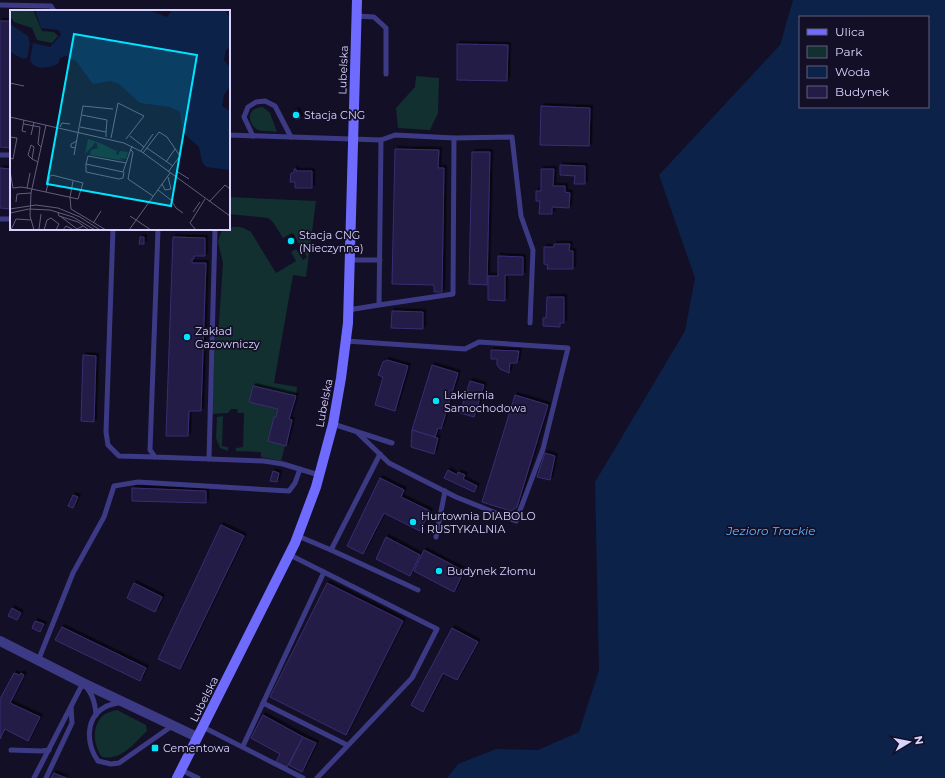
<svg xmlns="http://www.w3.org/2000/svg" width="945" height="778" viewBox="0 0 945 778" font-family="Montserrat,sans-serif">
<style>
.green{fill:#12302f}
.water{fill:#0c2248;fill-rule:evenodd}
.building{fill:#241b47;stroke:#3b2d73;filter:url(#shadow)}
.lines{fill:none;stroke-linecap:round;stroke-linejoin:round}
.lane{stroke:#3d3a85;stroke-width:5}
.street{stroke:#3d3a85;stroke-width:10}
.secondary{stroke:#6f6bff;stroke-width:10}
.poi-dot{fill:#00e5ff;stroke:#130f26;stroke-width:1.5}
.labels{text-anchor:middle;dominant-baseline:central;stroke-width:3.5;stroke-linejoin:round;paint-order:stroke}
.street-label{font-size:11px;fill:#d9d4ff;stroke:#130f26}
.poi-label{font-size:11px;fill:#d9d4ff;stroke:#130f26;text-anchor:start}
.water-label{font-size:12px;font-style:italic;fill:#62b6ff;stroke:#130f26}
.inset-road{fill:none;stroke:#625e7d;stroke-width:1}
.view{fill:#00e5ff;fill-opacity:0.15;stroke:#00e5ff;stroke-width:2}
.inset-edge{fill:none;stroke:#d9d4ff;stroke-width:2}
</style>
<defs>
<filter id="shadow"><feDropShadow dx="2.5" dy="-2.5" stdDeviation="0" flood-color="#0009"/></filter>
</defs>
<rect width="100%" height="100%" fill="#130f26"/>
<g class="green">
<polygon points="416,76 439,78 438,113 430,130 398,128 396,108 415,87"/>
<path d="M263,107L270,113L277,132C272,131 263,132 258,130C246,123 247,107 263,107Z"/>
<path d="M229,197L316,201L306,277L293,275L274,383L297,387L296,396L253,386L250,402L278,409L269,441L285,446L281,461L261,457V452L236,451V448L243,447L244,413H238L237,409H231L228,413L212,414L215,337H218L223,263L218,242L221,232C231,226 239,224 251,232L276,273L296,261L291,252L296,249L303,260L307,257L292,233L283,238L273,222L268,218L229,214Z"/>
<polygon points="223,416 222,446 228,447 228,451 220,448 216,438 217,417"/>
<path d="M117,710L146,725L147,731C134,743 122,761 102,757C93,745 91,724 105,714C108,712 113,711 117,710Z"/>
</g>
<path class="water" d="M793,0H945V778H447L458,764L496,749L538,750L579,732L599,670L595,482L685,331L695,278L659,175L780,45ZM800,17H928V107H800Z"/>
<g class="building">
<polygon points="0,21 11,21 11,148 0,147"/>
<polygon points="457,44 508,45 507,81 457,80"/>
<polygon points="541,106 590,108 589,146 540,145"/>
<polygon points="297,110 300,118 296,120 293,112"/>
<polygon points="395,149 439,150 438,168 444,168 442,292 434,292 434,285 392,284"/>
<polygon points="472,152 490,152 487,285 469,284"/>
<polygon points="560,165 585,166 585,184 574,184 575,176 560,175"/>
<polygon points="0,168 11,169 11,209 0,208"/>
<polygon points="294,169 296,169 296,171 312,171 312,188 295,188 295,182 290,182 291,173 294,173"/>
<polygon points="541,169 554,169 553,186 565,186 565,192 570,193 569,208 552,207 552,214 539,214 540,201 536,201 536,191 541,191"/>
<polygon points="140,237 144,237 144,244 139,244"/>
<polygon points="173,237 205,238 205,256 194,256 194,259 192,259 192,263 206,263 201,411 189,411 188,436 166,436"/>
<polygon points="291,237 294,243 291,245 287,240"/>
<polygon points="554,244 570,244 569,251 573,251 573,269 547,269 548,265 544,264 544,247 554,247"/>
<polygon points="498,256 523,257 523,275 505,275 505,301 488,300 488,276 498,276"/>
<polygon points="547,297 564,297 564,323 560,323 560,327 543,326 543,318 546,318"/>
<polygon points="392,311 423,312 423,329 391,328"/>
<polygon points="491,350 519,351 517,363 510,363 509,373 500,369 497,365 497,359 491,359"/>
<polygon points="83,355 96,356 94,422 81,421"/>
<polygon points="387,360 408,366 395,411 375,405 383,377 378,375 383,362"/>
<polygon points="432,365 458,373 441,429 438,428 435,437 412,430"/>
<polygon points="470,381 484,385 474,417 460,413"/>
<polygon points="253,386 296,396 289,419 292,420 286,446 268,441 274,417 276,417 278,409 249,402"/>
<polygon points="515,395 548,405 517,507 511,511 482,502"/>
<polygon points="412,430 438,438 434,454 411,447"/>
<polygon points="545,453 555,456 550,480 537,477"/>
<polygon points="448,470 457,475 458,472 465,475 463,479 477,486 474,492 444,478"/>
<polygon points="273,471 279,473 277,482 270,481"/>
<polygon points="380,478 404,490 401,497 430,511 420,531 384,513 363,554 347,546"/>
<polygon points="132,488 206,491 206,503 132,501"/>
<polygon points="73,495 78,497 73,508 68,506"/>
<polygon points="221,525 244,536 180,669 158,659"/>
<polygon points="386,537 420,555 410,576 376,559"/>
<polygon points="424,550 464,571 454,592 414,571"/>
<polygon points="134,583 162,597 155,612 127,598"/>
<polygon points="327,583 403,621 346,735 270,697"/>
<polygon points="12,608 21,613 17,620 8,616"/>
<polygon points="35,621 44,624 40,632 32,628"/>
<polygon points="62,627 146,668 140,681 55,640"/>
<polygon points="452,628 478,642 457,680 443,673 423,712 411,705"/>
<polygon points="14,673 19,675 21,673 24,675 10,703 40,717 28,741 5,729 0,739 0,699"/>
<polygon points="263,715 303,737 287,767 276,762 280,754 251,738"/>
<polygon points="303,737 316,743 302,772 289,765"/>
<polygon points="54,773 56,774 66,778 51,778"/>
</g>
<g class="lines">
<g class="lane">
<polyline points="0,5 51,6 54,11"/>
<polyline points="357,16 374,17 386,28 386,74"/>
<polyline points="229,135 381,140 395,135 454,138 512,137 521,216 533,250 530,323"/>
<polyline points="253,136 244,117 248,107 256,102 265,101 275,106 291,137"/>
<polyline points="0,155 11,155"/>
<polyline points="0,219 11,219"/>
<polyline points="113,229 106,432 108,445 119,456 155,457"/>
<polyline points="158,229 150,450 155,457 264,461 283,464 319,475"/>
<polyline points="350,260 380,260"/>
<polyline points="379,305 453,294 454,138"/>
<polyline points="348,310 379,305 381,140"/>
<polyline points="346,341 465,349 479,342 568,348 543,449 516,521 456,497 389,463 358,433"/>
<polyline points="333,424 392,443"/>
<polyline points="209,459 215,229"/>
<polyline points="298,536 331,550 380,454"/>
<polyline points="436,537 445,491"/>
<polyline points="331,550 418,590"/>
<polyline points="290,555 437,629 412,678 317,778"/>
<polyline points="38,661 73,573 104,517 114,486 138,482 289,491 295,483 300,469"/>
<path d="M121,702C116,704 110,704 105,707C85,718 86,744 98,761L111,764L119,763L172,726"/>
<polyline points="263,703 347,745"/>
<polyline points="203,727 303,778"/>
<polyline points="243,746 324,572"/>
<polyline points="11,750 41,751 49,750"/>
<polyline points="181,770 198,778"/>
<path d="M34,778L83,683C92,693 95,701 96,715"/>
<polyline points="46,778 72,723 71,707"/>
</g>
<polyline class="street" points="0,641 83,683 197,737"/>
<polyline class="secondary" points="177,778 295,543 316,487 333,424 341,378 348,323 357,0"/>
</g>
<g class="poi-dot">
<circle cx="296" cy="115" r="4"/>
<circle cx="291" cy="241" r="4"/>
<circle cx="187" cy="337" r="4"/>
<circle cx="436" cy="401" r="4"/>
<circle cx="413" cy="522" r="4"/>
<circle cx="439" cy="571" r="4"/>
<rect x="151" y="744" width="8" height="8" rx="2"/>
</g>
<g class="labels">
<g class="street-label">
<text transform="translate(343 70) rotate(-88)">Lubelska</text>
<text transform="translate(324 403) rotate(-79)">Lubelska</text>
<text transform="translate(204 699) rotate(-63)">Lubelska</text>
</g>
<g class="poi-label">
<text x="304" y="115">Stacja CNG</text>
<text x="299" y="235">Stacja CNG<tspan x="299" dy="13">(Nieczynna)</tspan></text>
<text x="195" y="331">Zakład<tspan x="195" dy="13">Gazowniczy</tspan></text>
<text x="444" y="395">Lakiernia<tspan x="444" dy="13">Samochodowa</tspan></text>
<text x="421" y="516">Hurtownia DIABOLO<tspan x="421" dy="13">i RUSTYKALNIA</tspan></text>
<text x="447" y="571">Budynek Złomu</text>
<text x="163" y="748">Cementowa</text>
</g>
<g class="water-label">
<text x="771" y="530">Jezioro Trackie</text>
</g>
</g>
<g transform="translate(10 10)">
<rect width="220" height="220" fill="#130f26"/>
<path d="M0,0H23L32,21L44,22L48,26L42,33L27,30L22,18L4,12L0,6ZM78,129L90,133L106,141L108,138L106,144L108,145L110,141L118,142L116,149L109,148L115,151L80,145L81,140L88,138L86,132L75,144Z" fill="#12302f"/>
<path d="M25,0H139L157,7L162,0H215L220,8V37L216,40L214,50L220,58V76L214,85L212,96L220,101V160L196,157L192,152L189,137L172,122L170,102L160,97L130,93L109,74L101,71L83,74L66,51L56,46L50,48L48,54L39,57L30,58L23,55L20,50L23,33L40,37L51,25L49,20L31,18ZM0,14L18,26L20,34L17,48L13,49L0,42Z" fill="#0c2248"/>
<path class="inset-road" d="M0,73L14,76M72,105L97,110L96,122M0,107L114,133L132,142L220,206M14,110L12,121L16,122M14,114L30,117L28,134L31,137M50,117L52,113L60,114M70,117L96,122V127M21,125L24,112M120,126L134,137L131,141M0,127L7,128L3,149L0,148M101,128L108,93L134,106L116,129M134,137L143,124M65,138L61,137V134L67,131M137,138L163,156M120,139L123,142L118,169L143,186M133,143L149,122L157,127L170,146L158,162M64,145L73,96L103,99M22,149L18,145L21,135L24,137L22,149L28,152M156,152L165,139M116,153L113,162L76,154L78,146L116,153L122,136M76,154V162L109,169L113,168L114,162M0,161L3,178L11,177L17,178L31,181L68,189L73,173L42,165L40,166L36,182M165,167L168,162L179,169M63,171L60,187L61,199L96,220M152,174L155,180L161,179L158,167M17,178L20,163M148,180L161,190L166,198L173,203M6,192L7,184L21,183M199,192L215,175L220,179M0,199L26,195L48,198L70,207L90,220M48,202L49,206L68,212L79,220M183,202L190,192M0,203L19,199L40,200L63,207L85,220M50,206L67,219L73,216M120,206L141,220M84,212L91,201M29,219L31,204M1,220L6,209L21,210M24,220L20,206L21,183L36,115M34,220L37,210L41,208L49,214L46,220M53,220L56,216L64,220M119,220L160,163M186,220L180,213L195,189"/>
<path class="view" d="M64,24L187,45L161,196L37,174Z"/>
<rect width="220" height="220" class="inset-edge"/>
</g>
<rect x="799" y="16" width="130" height="92" fill="#130f26" stroke="#625e7d"/>
<rect x="807" y="29" width="20" height="6" fill="#6f6bff" stroke="#625e7d"/>
<text x="835" y="36" font-size="12" fill="#d9d4ff">Ulica</text>
<rect x="807" y="46" width="20" height="12" fill="#12302f" stroke="#625e7d"/>
<text x="835" y="56" font-size="12" fill="#d9d4ff">Park</text>
<rect x="807" y="66" width="20" height="12" fill="#0c2248" stroke="#625e7d"/>
<text x="835" y="76" font-size="12" fill="#d9d4ff">Woda</text>
<rect x="807" y="86" width="20" height="12" fill="#241b47" stroke="#625e7d"/>
<text x="835" y="96" font-size="12" fill="#d9d4ff">Budynek</text>
<g transform="translate(909 742) rotate(80)" stroke="#130f26" stroke-width="3" paint-order="stroke">
<path d="M0-3L7 15L0 10L-7 15Z" fill="#d9d4ff"/>
<text y="-6" font-size="11" font-weight="bold" text-anchor="middle" fill="#d9d4ff">N</text>
</g>
</svg>
